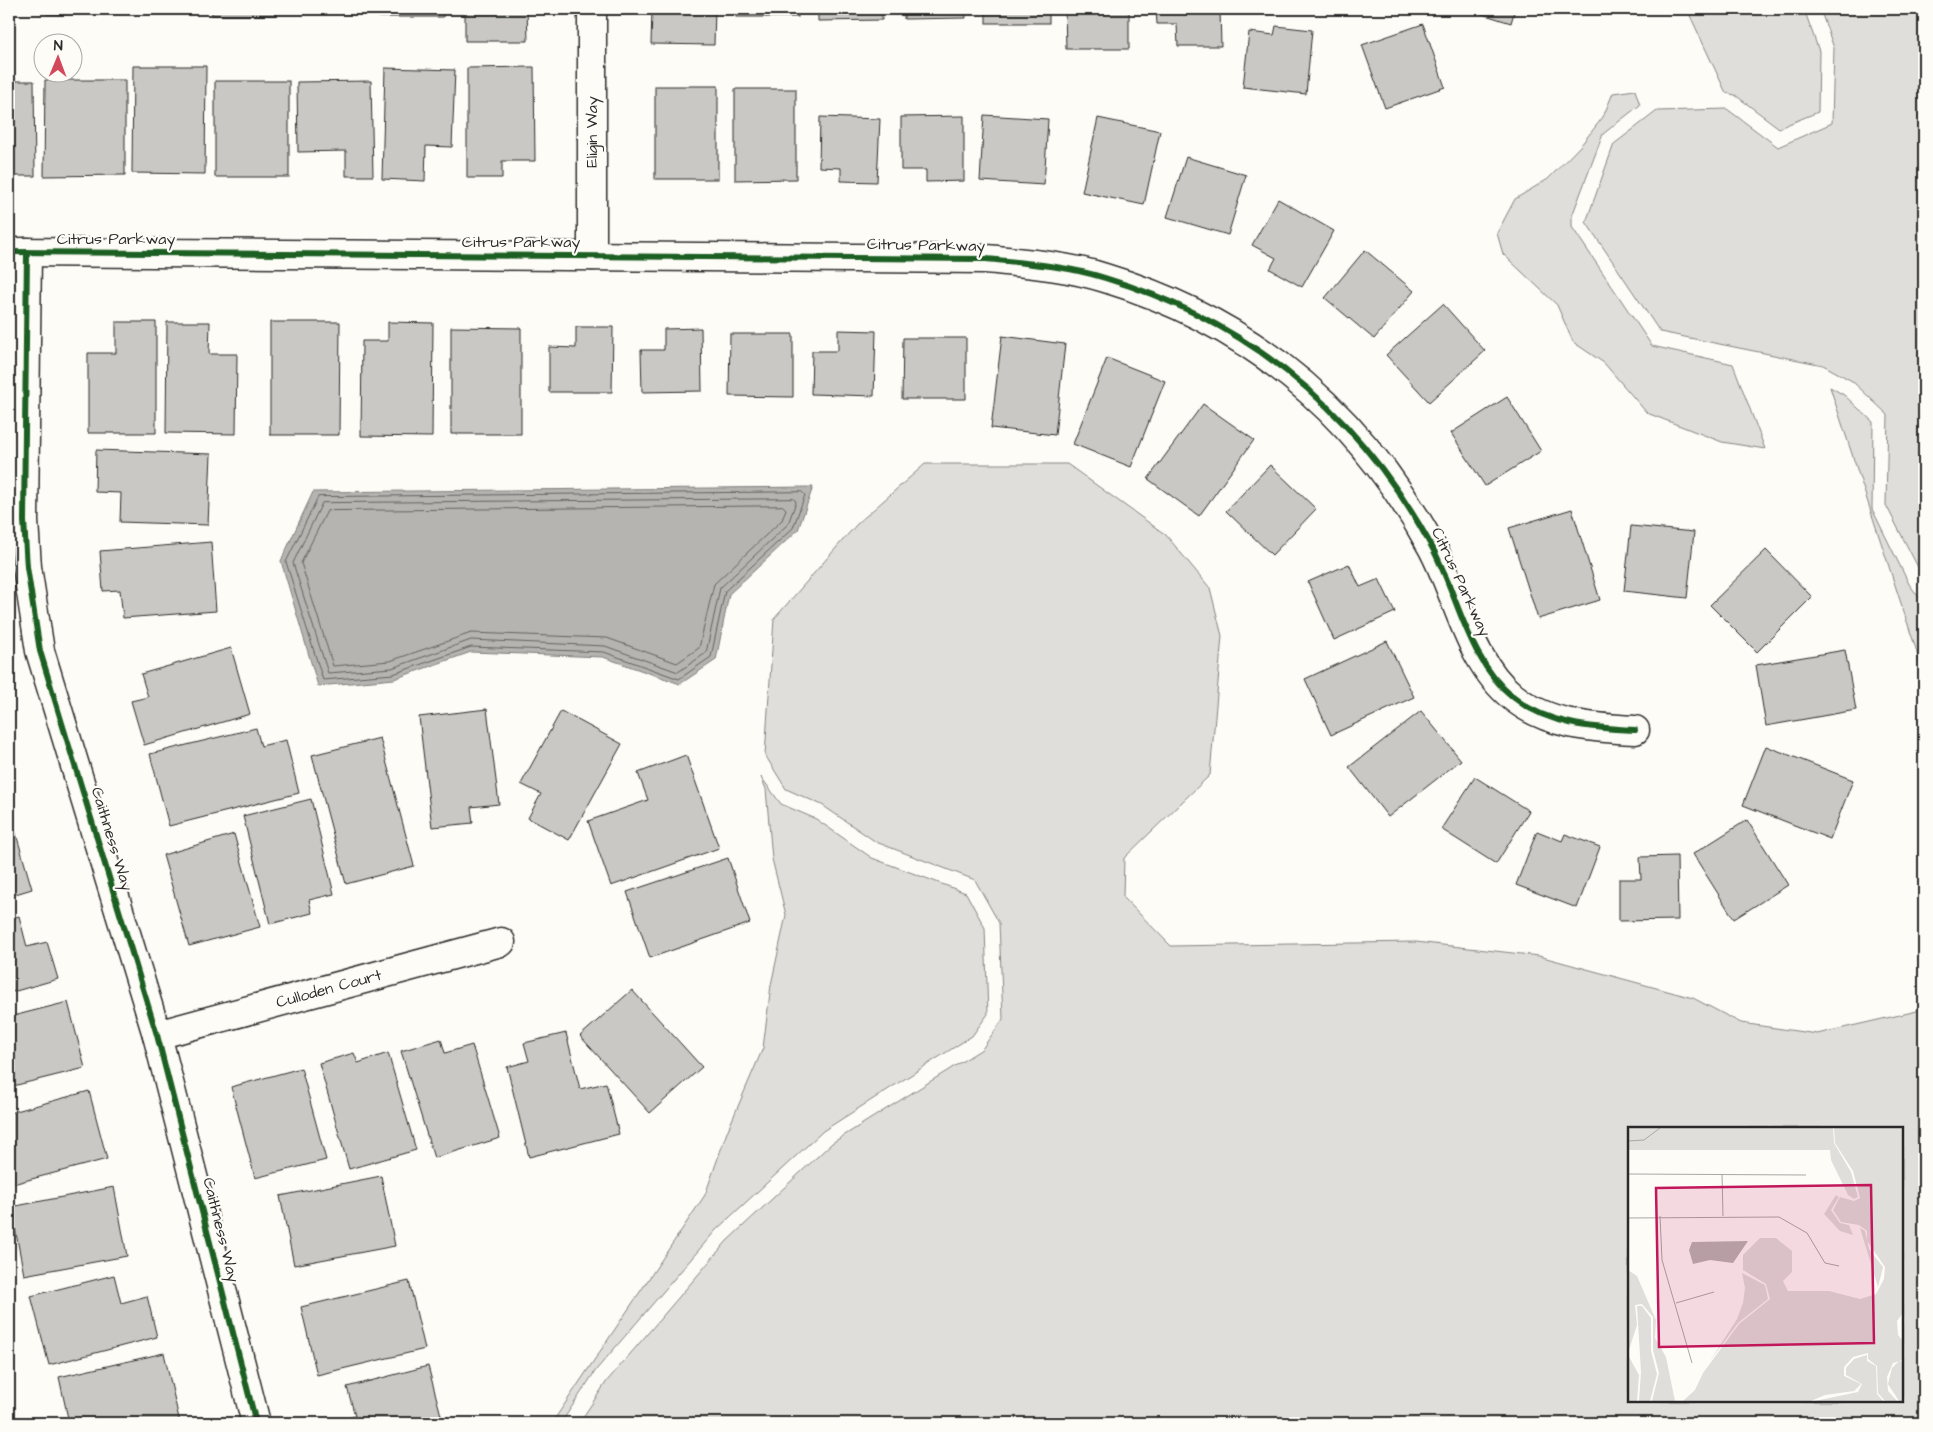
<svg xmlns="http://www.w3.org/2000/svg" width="1933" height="1432" viewBox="0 0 1933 1432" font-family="'Architects Daughter',sans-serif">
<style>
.green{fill:#dfdeda;stroke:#858482;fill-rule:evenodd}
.water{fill:#b5b4b1;stroke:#7e7d7b}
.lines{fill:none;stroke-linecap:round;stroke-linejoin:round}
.shore{stroke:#626261;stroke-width:1}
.building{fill:#c9c8c4;stroke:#2b2b2b}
.minor-casing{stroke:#2b2b2b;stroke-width:31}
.minor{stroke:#fdfcf7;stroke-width:28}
.cycleway-casing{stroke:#fdfcf7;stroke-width:9}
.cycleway{stroke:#1b5e20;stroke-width:6}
.labels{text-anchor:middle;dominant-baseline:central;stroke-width:4.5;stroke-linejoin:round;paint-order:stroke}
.street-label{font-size:16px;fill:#2b2b2b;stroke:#fdfcf7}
.inset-road{fill:none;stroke:#a9a8a5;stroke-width:1}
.view{fill:#c2185b;fill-opacity:0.15;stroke:#c2185b;stroke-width:2.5}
.inset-edge{fill:none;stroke:#2b2b2b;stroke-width:2.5}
</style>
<rect width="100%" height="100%" fill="#fdfcf7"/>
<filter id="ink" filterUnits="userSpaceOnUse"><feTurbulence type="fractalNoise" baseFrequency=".02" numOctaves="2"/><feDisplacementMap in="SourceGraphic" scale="10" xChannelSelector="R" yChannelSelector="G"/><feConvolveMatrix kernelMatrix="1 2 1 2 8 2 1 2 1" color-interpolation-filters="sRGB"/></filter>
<g filter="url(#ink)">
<g class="green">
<polygon points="1687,9 1804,9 1819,51 1818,112 1779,128 1735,95 1726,93"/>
<polygon points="1820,9 1924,9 1924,579 1886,505 1888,415 1852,381 1823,365 1660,332 1586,222 1614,144 1657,111 1727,109 1778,147 1832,123 1834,48"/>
<polygon points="1635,90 1640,105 1603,134 1572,216 1572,227 1652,346 1733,364 1765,449 1722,442 1647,413 1604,363 1573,342 1557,305 1503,254 1497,233 1515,199 1548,179 1581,145 1603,117 1613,93"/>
<polygon points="1830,387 1844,395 1873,422 1872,509 1909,584 1924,604 1924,683 1916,649"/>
<path d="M925,464H1067L1166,535L1210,588L1222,636L1210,775L1124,858L1123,897L1171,946L1416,942L1539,956L1693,998L1741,1023L1817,1034L1917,1011L1924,997V1423H579L607,1381L727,1241L832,1143L982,1049L1003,1019L999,923L975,880L876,842L822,805L786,789L765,755L774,619L857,524ZM1902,1128V1401H1629V1128Z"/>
<polygon points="761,777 781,804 816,819 872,858 966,893 985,928 988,1014 972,1036 823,1131 716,1230 596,1370 561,1423 552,1423 705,1195 727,1132 763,1048 771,985 786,915 772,859 766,789"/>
</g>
<polygon class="water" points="813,487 798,530 729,594 716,660 680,684 603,657 471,652 394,679 318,686 281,561 313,492"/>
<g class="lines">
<g class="shore">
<polygon points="802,492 805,495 793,528 725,591 711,657 679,679 604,652 471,647 393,674 323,680 286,562 318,497"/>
<polygon points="794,499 796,502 788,524 720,588 706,653 678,672 605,646 471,640 392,668 328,673 293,563 322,503"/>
<polygon points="783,506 786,509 782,520 714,584 699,648 677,663 607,638 471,633 390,661 333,666 301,563 327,511"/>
</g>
</g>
<g class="building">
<rect x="47" y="9" width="64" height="5"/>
<rect x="132" y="9" width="62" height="2"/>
<rect x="212" y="9" width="64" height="6"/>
<polygon points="298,9 359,9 359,14 298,12"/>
<rect x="379" y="9" width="64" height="8"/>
<polygon points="465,9 527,9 528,41 465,41"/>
<polygon points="652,9 715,9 714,45 651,44"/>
<rect x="736" y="9" width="62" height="8"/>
<polygon points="818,9 882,9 882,20 818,21"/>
<polygon points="904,9 965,9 966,18 904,19"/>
<rect x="986" y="9" width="63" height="14"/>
<polygon points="1065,9 1129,9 1129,49 1066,49"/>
<polygon points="1156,9 1220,9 1221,46 1178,46 1177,24 1157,24"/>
<polygon points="1466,9 1515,9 1511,23"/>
<polygon points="1423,24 1445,87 1385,108 1362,45"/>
<polygon points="1276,26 1312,30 1306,94 1243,87 1249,32 1274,35"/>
<polygon points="133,66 206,66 205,174 132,173"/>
<polygon points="534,67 535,161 502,161 502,178 467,178 467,68"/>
<polygon points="385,68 455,70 452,147 426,146 425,181 382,179"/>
<polygon points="45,80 125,80 125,175 44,176"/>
<polygon points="9,81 34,81 35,176 9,176"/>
<rect x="215" y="81" width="74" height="96"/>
<polygon points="371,81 373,176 346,176 346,151 298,152 297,82"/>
<rect x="655" y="86" width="63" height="93"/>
<polygon points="735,89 796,89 796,179 735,180"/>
<polygon points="984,115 1048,119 1044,185 980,181"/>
<polygon points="964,116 964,181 926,182 926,170 901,170 901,117"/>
<polygon points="820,117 880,119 877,182 841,181 841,168 819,167"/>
<polygon points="1098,118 1160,131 1144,205 1082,192"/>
<polygon points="1186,157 1246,175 1228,235 1167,217"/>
<polygon points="1278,199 1334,231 1302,287 1270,269 1276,258 1252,245"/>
<polygon points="1365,250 1414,291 1374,339 1325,298"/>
<polygon points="1443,304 1485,351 1429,402 1386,355"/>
<polygon points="116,322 156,322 156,433 88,433 88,353 116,353"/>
<polygon points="167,322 210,322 209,354 237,354 236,434 166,433"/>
<polygon points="270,322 340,322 339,435 270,435"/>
<polygon points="388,322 433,323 432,437 361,436 362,341 388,341"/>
<polygon points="451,327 521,328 521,434 451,434"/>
<polygon points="576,327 613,327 612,392 549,392 549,347 576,348"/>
<polygon points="701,328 702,391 642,392 641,350 664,350 664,329"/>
<polygon points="838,330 876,331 874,396 811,394 812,351 838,351"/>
<polygon points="730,334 793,334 793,397 729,396"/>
<polygon points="1002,336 1065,344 1055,435 991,428"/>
<polygon points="903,338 966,338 966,399 902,399"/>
<polygon points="1107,358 1165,381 1131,467 1073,444"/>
<polygon points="1507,397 1541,451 1485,486 1451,433"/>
<polygon points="1203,404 1254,440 1199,516 1148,479"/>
<polygon points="96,450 211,454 208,525 120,522 121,493 95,492"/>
<polygon points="1270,465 1316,509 1272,555 1226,511"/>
<polygon points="1572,509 1600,600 1538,619 1509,528"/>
<polygon points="1631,526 1694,532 1687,598 1624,591"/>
<polygon points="211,542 216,611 123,618 120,590 103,591 100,551"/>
<polygon points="1766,550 1812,597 1757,652 1710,605"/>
<polygon points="1349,564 1360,587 1379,579 1395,612 1334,640 1308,582"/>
<polygon points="1387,641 1414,697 1331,735 1305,679"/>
<polygon points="231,648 250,714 144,745 131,701 148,697 141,674"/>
<polygon points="1845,650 1856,710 1766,726 1756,665"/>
<polygon points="487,709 499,804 471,807 473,823 432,827 419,717"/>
<polygon points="561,711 622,744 569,840 528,818 541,794 521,784"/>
<polygon points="1421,711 1461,760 1388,817 1349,767"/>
<polygon points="256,728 261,746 286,740 299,793 169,826 150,754"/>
<polygon points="380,738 414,866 346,884 312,755"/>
<polygon points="1766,746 1853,780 1830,839 1743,805"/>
<polygon points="686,755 719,848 611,886 588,821 648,800 638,773"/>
<polygon points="1475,777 1529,811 1496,864 1441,829"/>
<polygon points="311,799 334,894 309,900 312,913 270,924 243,816"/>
<polygon points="12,820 32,889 9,896 9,821"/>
<polygon points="1747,820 1788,885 1734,919 1693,854"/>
<polygon points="1537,831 1562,841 1565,834 1600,847 1577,908 1516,885"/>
<polygon points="234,834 260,927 189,946 163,855"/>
<polygon points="1677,856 1678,920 1619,921 1619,879 1641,879 1640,857"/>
<polygon points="728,858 750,923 650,958 627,892"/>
<polygon points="19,916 27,947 47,942 58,979 9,993 9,919"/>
<polygon points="632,990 702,1067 650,1113 580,1036"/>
<polygon points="68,1002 85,1068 9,1087 9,1017"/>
<polygon points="566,1033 580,1089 606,1083 619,1134 529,1157 507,1067 529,1061 524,1043"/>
<polygon points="441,1039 445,1053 472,1045 500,1138 434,1158 401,1051"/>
<polygon points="354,1053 358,1063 388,1053 416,1150 349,1169 319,1063"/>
<polygon points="301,1068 326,1160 255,1178 231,1087"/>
<polygon points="89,1091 107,1159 9,1185 9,1113"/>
<polygon points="381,1176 395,1246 294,1265 280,1196"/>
<polygon points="114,1187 127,1256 24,1275 11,1207"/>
<polygon points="114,1275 121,1303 147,1296 157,1337 49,1365 31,1296"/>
<polygon points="409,1281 425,1349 317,1375 301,1307"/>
<polygon points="164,1353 180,1423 69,1423 59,1377"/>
<polygon points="428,1366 443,1423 330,1423 355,1416 347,1387"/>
</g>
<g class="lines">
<g class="minor-casing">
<g id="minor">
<path d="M9,252L986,259C1026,263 1067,266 1105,278C1251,322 1359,413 1432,547C1458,595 1468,661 1513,697C1547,725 1593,728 1635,730"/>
<polyline points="27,252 24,521 27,567 40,651 157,1035 256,1423"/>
<polyline points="592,256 592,9"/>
<path id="s1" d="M157,1035L501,942"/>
</g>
</g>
<use href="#minor" class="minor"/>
<g class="cycleway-casing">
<g id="cycleway">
<path d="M9,252L986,259C1026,263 1067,266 1105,278C1251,322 1359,413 1432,547C1458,595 1468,661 1513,697C1547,725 1593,728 1635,730"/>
<polyline points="27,252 24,521 27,567 40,651 157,1035 256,1423"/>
</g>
</g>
<use href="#cycleway" class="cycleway"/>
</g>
</g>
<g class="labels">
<g class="street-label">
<text transform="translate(592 132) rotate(-90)">Eligin Way</text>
<text x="116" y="239">Citrus Parkway</text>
<text x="521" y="242">Citrus Parkway</text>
<text transform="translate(926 245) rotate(1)">Citrus Parkway</text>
<text transform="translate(1461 582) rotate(65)">Citrus Parkway</text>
<text transform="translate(112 839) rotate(73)">Caithness Way</text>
<text stroke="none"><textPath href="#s1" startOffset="178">Culloden Court</textPath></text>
<text transform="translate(221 1230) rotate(76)">Caithness Way</text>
</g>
</g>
<g transform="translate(1628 1127)">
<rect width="275" height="275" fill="#fdfcf7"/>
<path d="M0,1H205L206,16L223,45L230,70L226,72L220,68L203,33L202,23H0ZM206,1H275V186L269,194L270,208L275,214V233L265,236L259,250L260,264L269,274H257L250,266L249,239L240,232V226L225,230L216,240V249L233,257L226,264L197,268L183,274H55L67,263L75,246L111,197L142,172L138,157L115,143V128L132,111H148L164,124V145L155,154L160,164H201L232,172L248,167L256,152L257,140L239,114V104L231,98L213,95L205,83L212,70L226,74L232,71L225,44L207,16ZM208,68L211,70L203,83L212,96L221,98L225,108L212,104L196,87ZM232,101L237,104L241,122L255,140L250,160ZM0,143L9,149L28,193L27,211L38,230L47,274H24L31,246L25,223V190L14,177L7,178L9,198L0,226ZM114,146L137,158L140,172L110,196L82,234L109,192L115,176L117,161ZM9,179H14L23,191V224L29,247L22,274H11L13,245ZM0,228L11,248L9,274H0ZM239,228V234L248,239L249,267L255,274H187L230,265L234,257L218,248V241L226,232ZM271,234L275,235V274H271L260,257L264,241Z" fill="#dfdeda"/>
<path d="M120,114L105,136L82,133L65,137L61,123L64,115Z" fill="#b5b4b1"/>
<path class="inset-road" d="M0,14L16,13L32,1M0,47L178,48M94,47L95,89M32,89L34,133L64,236M0,91L151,90L179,106L197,136L211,139M48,176L86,165"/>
<path class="view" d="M243,58L246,216L31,220L28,61Z"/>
<rect width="275" height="275" class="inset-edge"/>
</g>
<rect width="1933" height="1432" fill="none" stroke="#fdfcf7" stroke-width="30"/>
<rect x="15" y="15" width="1903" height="1402" fill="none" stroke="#2b2b2b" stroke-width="2" filter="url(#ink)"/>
<g transform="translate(58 58) rotate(1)"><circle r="24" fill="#fdfcf7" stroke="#a9a8a5"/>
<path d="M0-4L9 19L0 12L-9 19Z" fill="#d1495b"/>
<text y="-8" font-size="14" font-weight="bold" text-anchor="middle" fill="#2b2b2b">N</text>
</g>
</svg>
